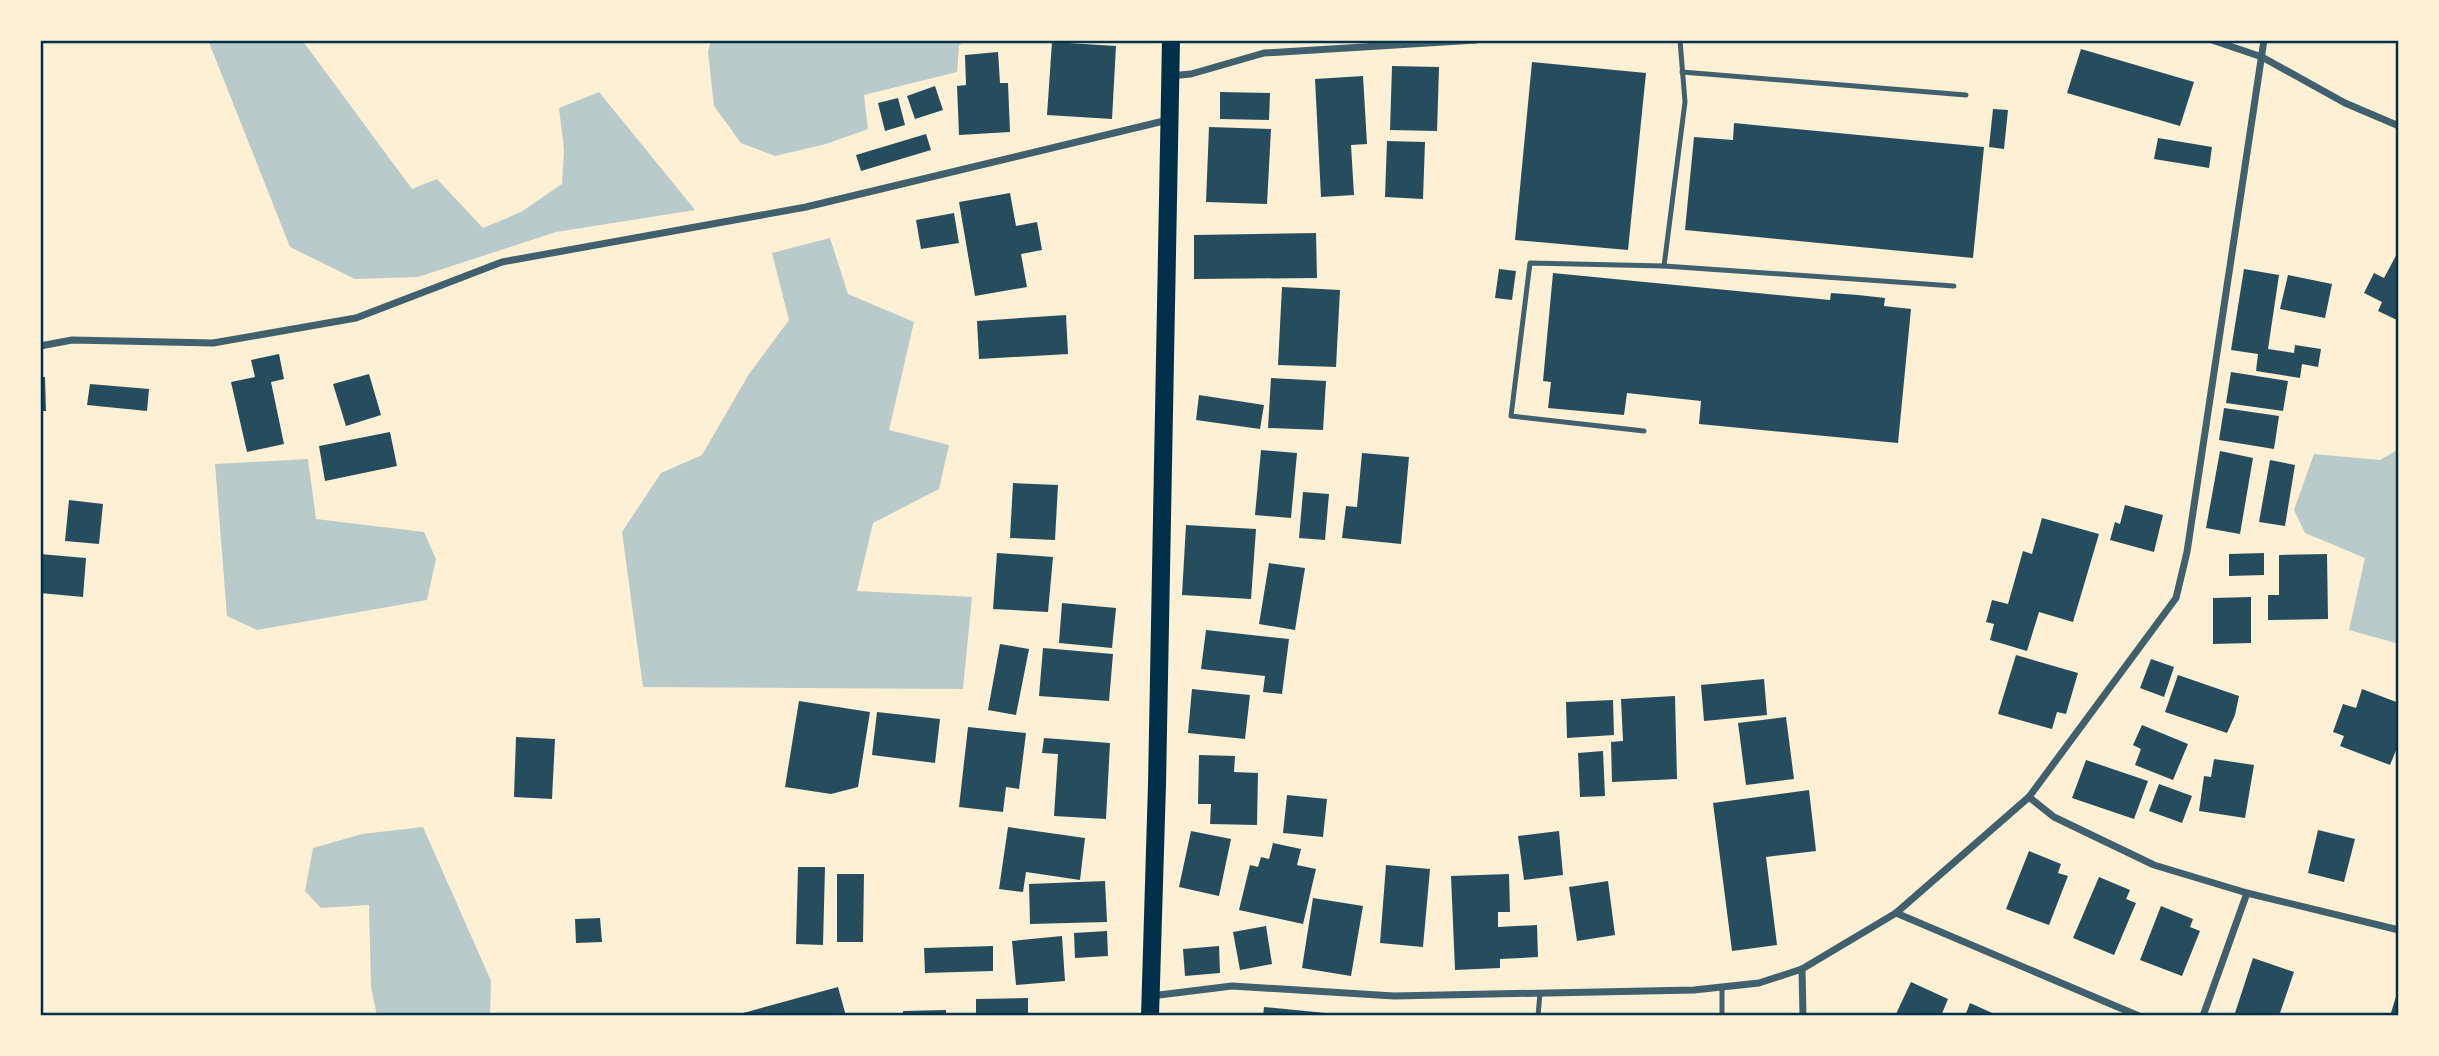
<svg xmlns="http://www.w3.org/2000/svg" width="2439" height="1056" viewBox="0 0 2439 1056" font-family="Signika,sans-serif">
<style>
.green{fill:#b9caca}
.building{fill:#264d5e}
.lines{fill:none;stroke-linecap:round;stroke-linejoin:round}
.service{stroke:#3f606c;stroke-width:5}
.minor{stroke:#3f606c;stroke-width:7}
.primary{stroke:#003049;stroke-width:18}
.neatline{fill:none;stroke:#003049;stroke-width:2.5}
</style>
<rect width="100%" height="100%" fill="#fdf0d5"/>
<g class="green">
<polygon points="208,40 302,40 412,189 437,179 483,228 521,212 562,184 564,150 559,108 599,92 695,210 556,232 418,277 355,279 290,247"/>
<polygon points="711,40 969,40 959,45 957,72 864,95 868,129 826,144 775,156 741,143 714,106 708,52"/>
<polygon points="830,238 848,294 914,322 889,430 949,445 939,489 873,523 857,591 972,597 963,689 643,687 622,532 661,473 702,455 749,374 789,320 772,253"/>
<polygon points="2399,449 2399,644 2349,630 2365,558 2305,533 2294,510 2314,454 2380,460"/>
<polygon points="308,459 316,519 424,532 436,559 427,600 257,630 227,616 215,464"/>
<polygon points="423,827 491,981 490,1016 377,1016 371,987 369,905 321,908 305,891 313,848 362,834"/>
</g>
<g class="building">
<polygon points="1052,42 1116,46 1112,119 1047,115"/>
<polygon points="2081,49 2194,82 2180,126 2067,93"/>
<polygon points="998,52 1000,83 1008,83 1010,132 959,135 957,86 966,85 965,55"/>
<polygon points="1532,62 1646,73 1628,250 1515,240"/>
<polygon points="1392,66 1439,67 1437,131 1390,130"/>
<polygon points="1363,76 1367,144 1351,145 1354,195 1321,197 1315,79"/>
<polygon points="935,86 943,110 915,119 907,96"/>
<polygon points="1220,92 1270,93 1269,120 1220,119"/>
<polygon points="898,98 905,125 885,131 878,103"/>
<polygon points="1993,109 2008,110 2004,149 1989,147"/>
<polygon points="1734,123 1984,147 1973,258 1685,230 1694,137 1733,140"/>
<polygon points="1209,127 1271,129 1267,204 1206,202"/>
<polygon points="926,134 931,150 861,171 856,155"/>
<polygon points="2158,138 2212,147 2209,168 2154,159"/>
<polygon points="1387,141 1425,142 1423,199 1385,197"/>
<polygon points="1010,193 1016,226 1037,222 1042,250 1021,254 1027,287 975,296 959,202"/>
<polygon points="954,213 959,243 921,249 916,220"/>
<polygon points="1316,233 1317,278 1194,279 1194,235"/>
<polygon points="2399,250 2399,321 2378,311 2382,302 2364,293 2374,273 2384,278"/>
<polygon points="1499,269 1516,271 1512,300 1495,298"/>
<polygon points="2244,269 2279,275 2268,349 2294,353 2295,345 2321,349 2318,367 2302,364 2300,378 2256,371 2258,354 2231,350"/>
<polygon points="1553,273 1830,300 1831,293 1858,295 1885,298 1884,306 1911,309 1898,443 1699,424 1701,401 1627,393 1624,415 1548,408 1551,382 1543,381"/>
<polygon points="2288,275 2332,284 2325,318 2280,309"/>
<polygon points="1282,287 1340,290 1336,367 1278,365"/>
<polygon points="1066,315 1068,354 979,359 977,321"/>
<polygon points="279,354 284,379 271,382 284,444 247,452 231,382 255,377 251,360"/>
<polygon points="2231,372 2288,381 2283,411 2226,403"/>
<polygon points="369,374 381,415 346,426 333,384"/>
<polygon points="40,377 45,377 46,411 40,411"/>
<polygon points="1271,378 1326,381 1323,430 1268,428"/>
<polygon points="90,384 149,389 147,411 87,405"/>
<polygon points="1199,395 1264,405 1260,429 1196,420"/>
<polygon points="2224,408 2279,416 2274,449 2219,440"/>
<polygon points="390,432 397,466 325,481 319,446"/>
<polygon points="1261,450 1297,453 1291,518 1255,515"/>
<polygon points="2220,451 2253,458 2240,534 2206,528"/>
<polygon points="1362,453 1409,457 1401,544 1342,538 1346,506 1357,507"/>
<polygon points="2270,460 2295,465 2285,526 2259,522"/>
<polygon points="1013,483 1058,485 1055,540 1010,538"/>
<polygon points="1303,492 1329,494 1325,540 1299,538"/>
<polygon points="69,500 103,504 99,544 65,541"/>
<polygon points="2125,505 2163,515 2154,552 2110,540 2115,522 2120,524"/>
<polygon points="2042,518 2099,534 2073,622 2039,612 2027,651 1990,640 1994,624 1986,622 1992,600 2008,604 2023,551 2032,554"/>
<polygon points="1186,525 1256,529 1251,599 1182,595"/>
<polygon points="997,553 1053,557 1048,612 993,609"/>
<polygon points="2264,553 2264,575 2229,576 2229,554"/>
<polygon points="40,554 86,558 83,597 40,593"/>
<polygon points="2327,554 2328,619 2268,620 2268,595 2279,595 2279,555"/>
<polygon points="1269,563 1305,568 1295,630 1259,624"/>
<polygon points="2251,597 2251,643 2213,644 2213,598"/>
<polygon points="1062,603 1116,608 1112,648 1059,643"/>
<polygon points="1206,630 1289,639 1282,694 1263,692 1265,676 1201,669"/>
<polygon points="1000,644 1029,649 1016,715 988,710"/>
<polygon points="1043,648 1113,654 1109,701 1039,696"/>
<polygon points="2016,655 2078,673 2066,714 2057,712 2052,729 1998,714"/>
<polygon points="2151,659 2174,667 2164,697 2140,688"/>
<polygon points="2178,675 2239,696 2235,715 2227,733 2165,712"/>
<polygon points="1764,679 1767,715 1704,721 1701,685"/>
<polygon points="1192,689 1250,695 1245,739 1188,733"/>
<polygon points="2362,689 2399,703 2399,743 2390,765 2340,746 2344,736 2333,732 2343,704 2356,708"/>
<polygon points="1675,696 1677,779 1612,782 1611,742 1623,741 1621,699"/>
<polygon points="1613,700 1614,735 1567,738 1566,702"/>
<polygon points="799,701 870,712 858,787 831,794 785,787"/>
<polygon points="877,712 940,719 935,763 872,755"/>
<polygon points="1786,717 1794,779 1746,785 1738,723"/>
<polygon points="2142,725 2188,744 2173,780 2135,765 2141,749 2133,745"/>
<polygon points="968,727 1026,733 1019,789 1006,787 1003,812 959,807"/>
<polygon points="516,737 555,739 552,799 514,797"/>
<polygon points="1044,738 1110,743 1106,819 1054,816 1058,754 1042,753"/>
<polygon points="1603,751 1605,796 1580,797 1578,753"/>
<polygon points="1199,755 1235,756 1234,772 1258,773 1257,825 1210,824 1211,804 1198,804"/>
<polygon points="2214,759 2254,765 2245,818 2199,811 2204,776 2211,777"/>
<polygon points="2086,760 2148,781 2134,819 2072,798"/>
<polygon points="2159,784 2192,796 2182,823 2149,811"/>
<polygon points="1809,790 1816,851 1766,857 1777,945 1732,951 1713,803"/>
<polygon points="1287,795 1327,799 1323,837 1283,833"/>
<polygon points="1008,827 1085,838 1080,880 1026,872 1023,892 999,889"/>
<polygon points="2318,830 2355,839 2344,882 2308,873"/>
<polygon points="1191,831 1231,839 1219,896 1179,887"/>
<polygon points="1559,831 1563,875 1524,880 1518,836"/>
<polygon points="1273,843 1301,849 1297,865 1316,869 1303,924 1239,910 1250,865 1258,867 1261,857 1269,859"/>
<polygon points="2029,851 2061,864 2058,873 2068,876 2049,925 2006,909"/>
<polygon points="1386,865 1430,869 1423,947 1380,943"/>
<polygon points="798,867 825,867 823,945 796,944"/>
<polygon points="837,874 864,874 863,942 837,942"/>
<polygon points="1509,874 1510,912 1498,912 1498,927 1537,925 1538,957 1500,959 1500,968 1455,970 1451,876"/>
<polygon points="2099,877 2130,890 2126,899 2136,903 2114,955 2073,938"/>
<polygon points="1105,881 1107,922 1030,924 1029,884"/>
<polygon points="1608,881 1615,935 1577,941 1569,887"/>
<polygon points="1313,898 1363,906 1351,976 1302,968"/>
<polygon points="2161,906 2193,919 2190,927 2200,931 2182,976 2140,960"/>
<polygon points="600,918 602,942 576,943 575,919"/>
<polygon points="1266,926 1272,964 1240,970 1233,932"/>
<polygon points="1107,931 1108,956 1075,958 1074,933"/>
<polygon points="1062,936 1065,981 1016,985 1012,941"/>
<polygon points="993,946 993,971 925,973 924,948"/>
<polygon points="1219,946 1220,973 1185,976 1183,949"/>
<polygon points="2253,958 2294,972 2279,1016 2234,1016"/>
<polygon points="1911,982 1948,999 1941,1016 1895,1016"/>
<polygon points="838,987 846,1016 737,1016 736,1015"/>
<polygon points="2398,990 2399,1016 2390,1016"/>
<polygon points="1028,998 1028,1016 976,1016 976,999"/>
<polygon points="1970,1003 1999,1016 1965,1016"/>
<polygon points="1264,1007 1336,1014 1336,1016 1263,1016"/>
<polygon points="946,1010 946,1016 903,1016 903,1011"/>
</g>
<g class="lines">
<g class="service">
<polyline points="1680,40 1685,102 1664,266 1954,286"/>
<polyline points="1682,72 1966,95"/>
<polyline points="1644,431 1511,416 1530,263 1664,266"/>
<polyline points="1722,987 1722,1016"/>
<polyline points="1538,1016 1540,993"/>
</g>
<g class="minor">
<polyline points="2212,40 2262,57 2345,103 2399,126"/>
<polyline points="1170,76 1191,74 1264,53 1476,40"/>
<polyline points="40,346 72,340 213,343 356,318 502,262 806,207 1168,120"/>
<polyline points="2029,797 2054,817 2154,865 2247,893 2399,930"/>
<polyline points="1896,913 2139,1016"/>
<polyline points="1802,969 1803,1016"/>
<polyline points="1151,996 1232,986 1394,996 1694,990 1759,983 1802,969 1896,913 2029,797 2176,598 2187,552 2264,40"/>
<polyline points="2203,1016 2247,893"/>
</g>
<polyline class="primary" points="1150,1016 1157,784 1171,40"/>
</g>
<rect width="2439" height="1056" fill="none" stroke="#fdf0d5" stroke-width="84"/>
<rect x="42" y="42" width="2355" height="972" class="neatline"/>
</svg>
